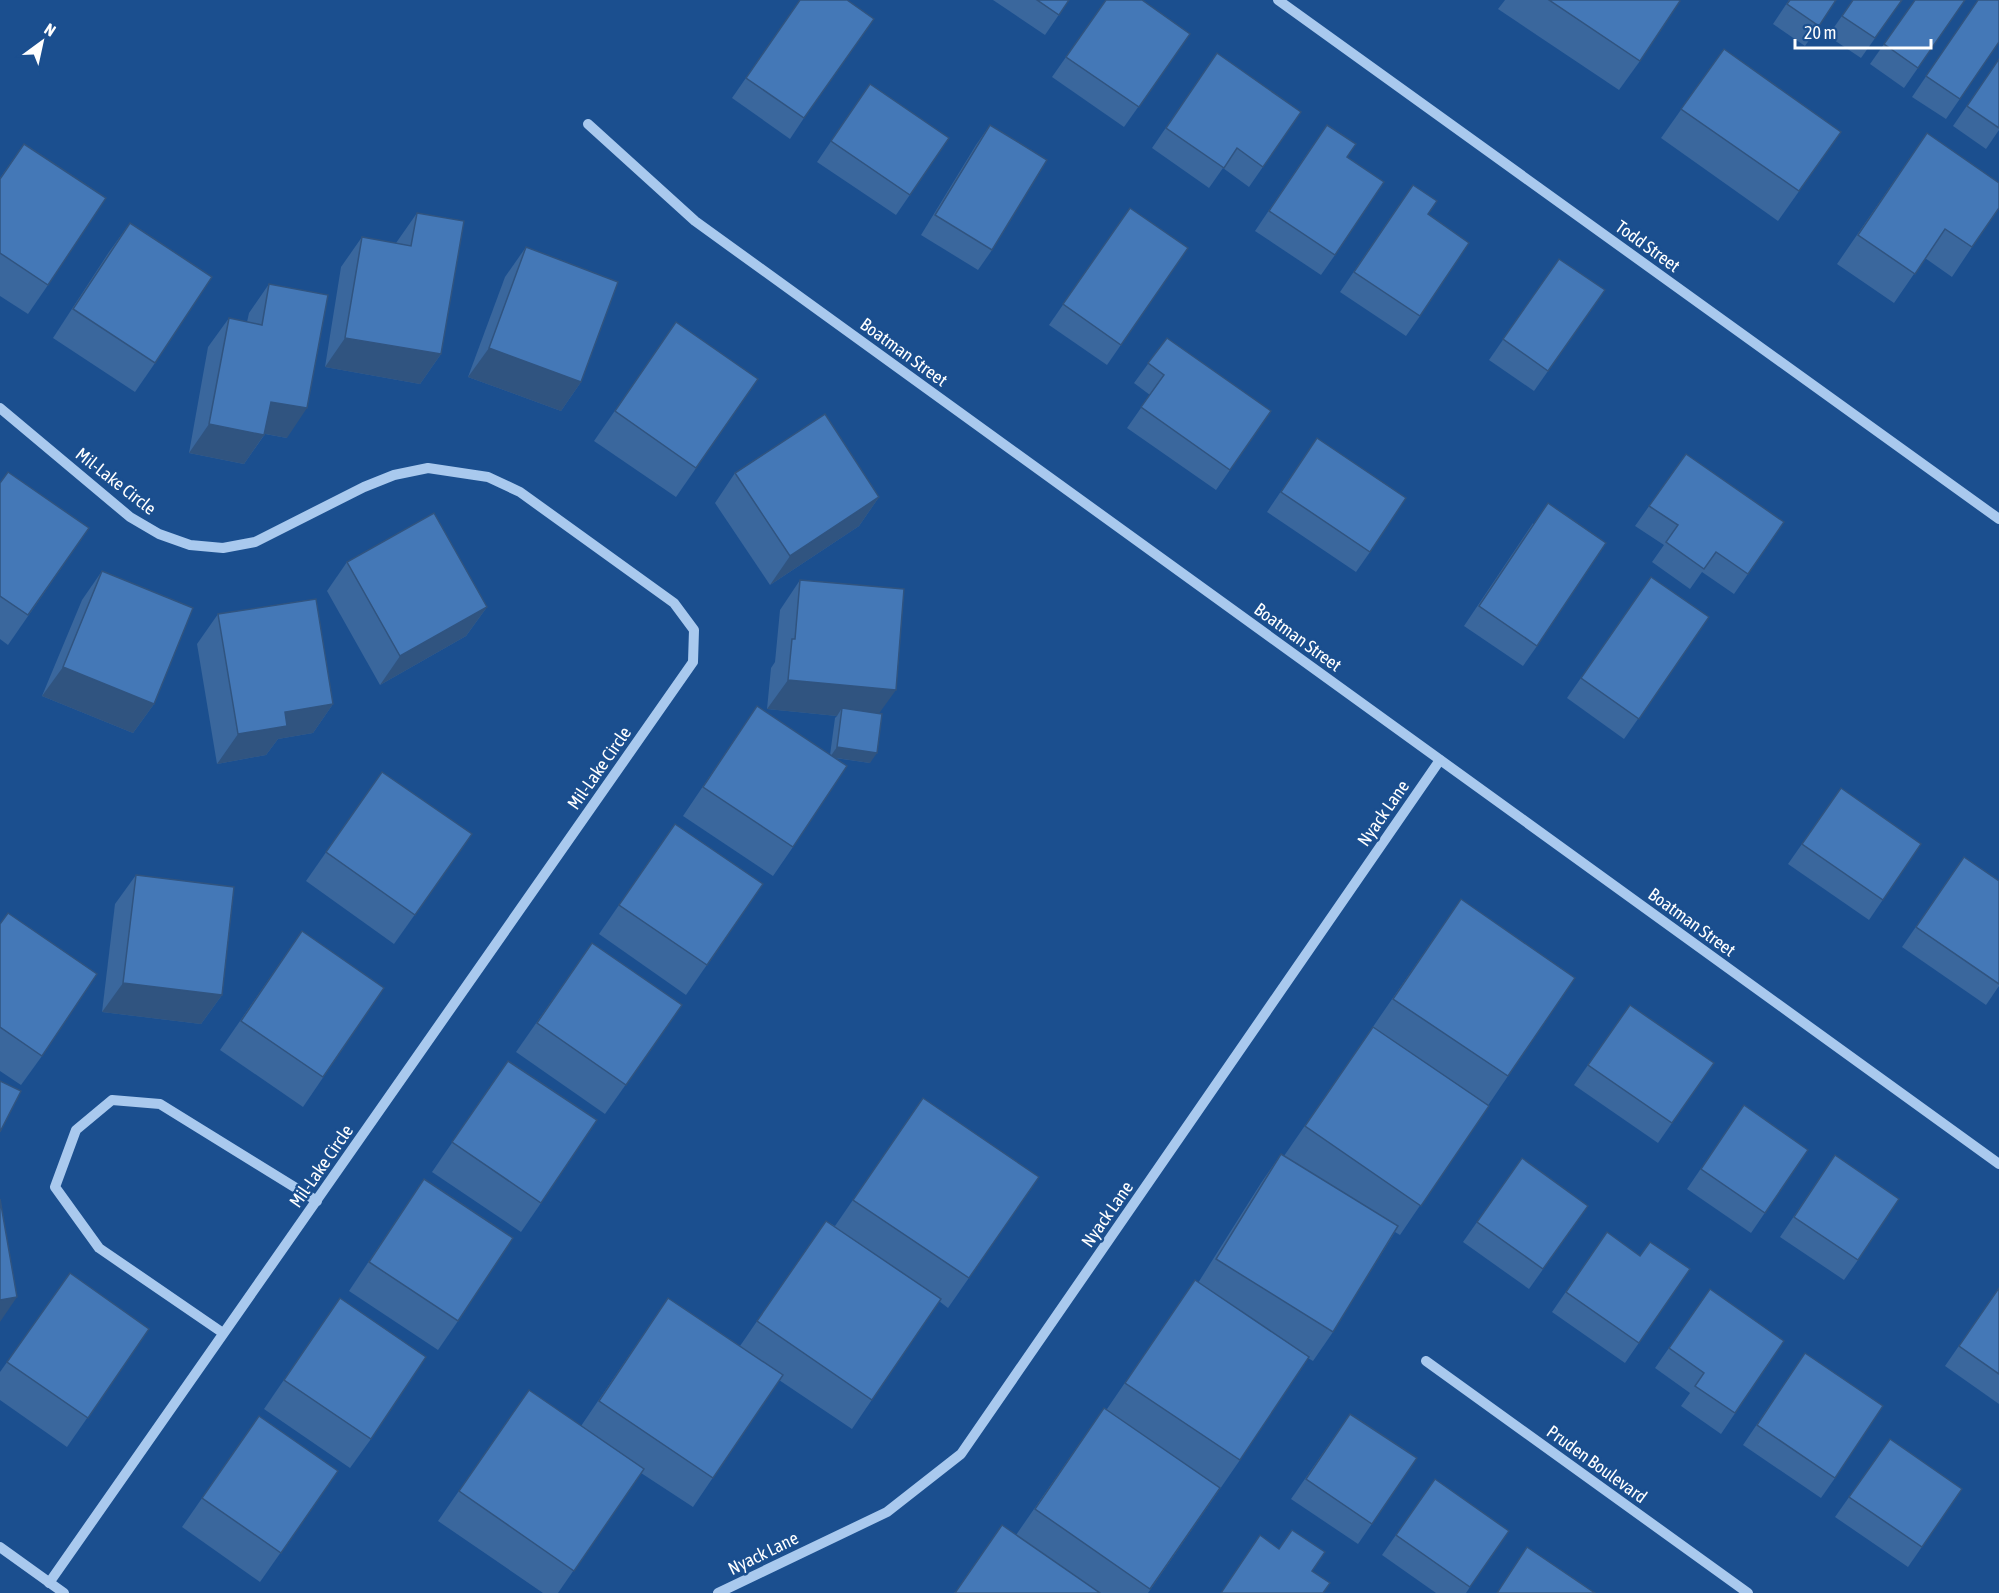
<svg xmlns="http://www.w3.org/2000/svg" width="1999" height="1593" viewBox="0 0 1999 1593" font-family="'Asap Condensed',sans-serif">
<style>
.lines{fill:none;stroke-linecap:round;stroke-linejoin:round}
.minor{stroke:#a9c9ee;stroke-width:10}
.wall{fill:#3a679d}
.shaded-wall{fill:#305480}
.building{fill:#4478b7;stroke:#305480;stroke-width:1.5}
.labels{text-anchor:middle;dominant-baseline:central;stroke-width:5;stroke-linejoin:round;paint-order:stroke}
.street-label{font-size:18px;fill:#fff;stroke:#1b4f8f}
</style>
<rect width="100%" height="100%" fill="#1b4f8f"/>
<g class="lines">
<g class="minor">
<polyline points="1278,0 1999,519"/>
<polyline points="588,124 695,221 1999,1164"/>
<polyline points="0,408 130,517 159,534 190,545 223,548 255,542 364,487 394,475 428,468 488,477 520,492 674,603 694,630 693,662 49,1583"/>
<polyline points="223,1333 99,1248 55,1187 76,1130 112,1100 160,1104 317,1201"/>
<polyline points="1426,1361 1748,1593"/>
<polyline points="0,1547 64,1593"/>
<polyline points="718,1593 887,1512 961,1454 1440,760"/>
</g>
</g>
<g class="wall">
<polygon points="800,0 804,118 790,139 732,98"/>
<polygon points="993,0 1069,0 1045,35"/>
<polygon points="1106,0 1190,34 1124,127 1052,77"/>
<polygon points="1505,0 1679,0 1640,61 1619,90 1498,9"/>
<polygon points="1789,0 1819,26 1805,46 1773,24"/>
<polygon points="1853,0 1902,0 1861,58 1828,36"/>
<polygon points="1915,0 1965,0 1904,88 1870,64"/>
<polygon points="1978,0 1999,42 1946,119 1912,97"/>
<polygon points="1724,49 1841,132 1778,221 1661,138"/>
<polygon points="1217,53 1301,112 1249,187 1223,168 1209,188 1152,148"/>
<polygon points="1999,59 1999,130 1986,149 1953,126"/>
<polygon points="870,84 949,138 896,215 817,162"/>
<polygon points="990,125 992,250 978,270 921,235 976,145"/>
<polygon points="1927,133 1972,247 1952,277 1925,258 1894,303 1837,264"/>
<polygon points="24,144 48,285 28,314 0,296 0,178"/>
<polygon points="1313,145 1335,255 1321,275 1255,231"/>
<polygon points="1399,205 1428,214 1420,316 1406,336 1340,292"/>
<polygon points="1130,208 1188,248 1107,365 1049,325"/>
<polygon points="417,213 441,354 420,384 325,367 341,267 362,237 396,243"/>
<polygon points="130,223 155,363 135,392 53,338 109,252"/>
<polygon points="526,247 581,382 561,411 468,377 505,277"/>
<polygon points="1559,259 1605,290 1534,391 1489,360"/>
<polygon points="269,284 287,438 265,434 244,464 189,453 208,347 229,318 247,322 249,313"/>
<polygon points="676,322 758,379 676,497 594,441"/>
<polygon points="1167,338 1271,411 1216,490 1127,428 1150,395 1134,383"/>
<polygon points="1317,438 1370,552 1356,572 1267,512"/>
<polygon points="1686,454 1784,522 1734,594 1702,572 1690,589 1652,562 1664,545 1635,526"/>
<polygon points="735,473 879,497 859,526 770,585 715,503"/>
<polygon points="0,483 89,528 8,645 0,639"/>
<polygon points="1533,523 1537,646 1523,666 1464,626"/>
<polygon points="347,562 487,607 466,636 380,685 327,591"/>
<polygon points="102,571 154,704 133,733 42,696 82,600"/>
<polygon points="1651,577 1709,617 1624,739 1567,698"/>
<polygon points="800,580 879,714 870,763 835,758 793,847 773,876 683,816 757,706 830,755 835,718 837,716 767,709 771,668 775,662 780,610"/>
<polygon points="218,614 333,704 313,733 278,739 266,755 217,764 197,644"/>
<polygon points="382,772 472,834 394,944 306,881"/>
<polygon points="1841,788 1921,844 1869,920 1788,864"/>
<polygon points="675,824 763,884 686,995 599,934"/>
<polygon points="1964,857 1999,881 1999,986 1986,1005 1902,947"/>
<polygon points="136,875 222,995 201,1024 102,1012 115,904"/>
<polygon points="0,924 42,1056 21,1085 0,1071"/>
<polygon points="1441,928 1508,1076 1400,1235 1395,1232 1333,1332 1313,1361 1308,1358 1240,1460 1148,1593 954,1593 1016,1535 1104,1408 1107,1409 1195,1280 1198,1283 1261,1183 1281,1154 1284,1156"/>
<polygon points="302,931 384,988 303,1107 220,1050"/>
<polygon points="592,943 682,1005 605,1114 516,1052"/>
<polygon points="1630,1005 1714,1063 1658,1143 1574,1085"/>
<polygon points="508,1061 541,1203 521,1232 432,1172"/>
<polygon points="923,1098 1039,1177 948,1308 939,1301 852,1429 779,1380 693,1507 641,1473 558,1593 543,1593 438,1521 529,1390 581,1426 668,1298 740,1346 826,1221 835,1226"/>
<polygon points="1744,1105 1808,1150 1751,1233 1687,1189"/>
<polygon points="1522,1158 1588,1206 1529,1289 1463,1242"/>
<polygon points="1821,1176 1858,1260 1844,1280 1780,1237"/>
<polygon points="424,1179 458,1321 438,1350 349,1291"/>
<polygon points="1607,1232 1640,1256 1690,1269 1625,1363 1552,1312"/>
<polygon points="70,1273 149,1329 67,1447 0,1400 0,1372"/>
<polygon points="1999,1288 1999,1404 1945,1366"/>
<polygon points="1710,1289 1784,1341 1721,1434 1681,1406 1690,1393 1655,1368"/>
<polygon points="340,1298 371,1439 350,1468 264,1409"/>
<polygon points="1805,1353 1835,1478 1821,1498 1743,1445"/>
<polygon points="1350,1414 1417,1458 1358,1544 1291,1499"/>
<polygon points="259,1416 338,1471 260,1582 182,1527"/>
<polygon points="1890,1439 1962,1489 1908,1567 1835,1517"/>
<polygon points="1435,1479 1470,1587 1466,1593 1436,1593 1382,1555"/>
</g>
<g class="shaded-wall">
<polygon points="345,338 441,354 420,384 325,367"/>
<polygon points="489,348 581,382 561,411 468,377"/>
<polygon points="271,402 307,408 287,438 250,431"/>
<polygon points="209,424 264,435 244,464 189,453"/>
<polygon points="879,497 859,526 770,585 790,556"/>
<polygon points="487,607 466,636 380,685 400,656"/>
<polygon points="63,667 154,704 133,733 42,696"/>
<polygon points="788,680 896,690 875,719 842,708 837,716 767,709"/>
<polygon points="333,704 313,733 278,739 266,755 217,764 238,734 285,712"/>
<polygon points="837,747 877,753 870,763 830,757"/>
<polygon points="123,983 222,995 201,1024 102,1012"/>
<polygon points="17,1297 0,1322 0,1300"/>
</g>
<g class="building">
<polygon points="800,0 847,0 874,19 804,118 746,78"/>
<polygon points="1037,0 1069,0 1059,15"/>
<polygon points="1106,0 1142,0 1190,34 1139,107 1066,57"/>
<polygon points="1549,0 1679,0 1680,1 1640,61"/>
<polygon points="1790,0 1836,0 1819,26 1787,4"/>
<polygon points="1853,0 1902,0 1875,38 1842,16"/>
<polygon points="1915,0 1965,0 1918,68 1884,44"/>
<polygon points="1978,0 1999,0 1999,42 1960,99 1926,76"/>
<polygon points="1724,49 1841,132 1799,191 1681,109"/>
<polygon points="1217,53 1301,112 1263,167 1237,148 1224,168 1166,128"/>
<polygon points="1999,59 1999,128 1967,106"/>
<polygon points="870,84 949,138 910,195 831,141"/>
<polygon points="990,125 1047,160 992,250 935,215"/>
<polygon points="1327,125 1356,144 1347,157 1384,182 1335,255 1269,211"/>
<polygon points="1927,133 1999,183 1999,208 1972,247 1945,229 1915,274 1858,235"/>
<polygon points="24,144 106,198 48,285 0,253 0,179"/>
<polygon points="1413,185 1437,201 1428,214 1469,243 1420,316 1354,272"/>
<polygon points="1130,208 1188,248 1121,345 1063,304"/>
<polygon points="417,213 464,221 441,354 345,338 362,237 411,246"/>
<polygon points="130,223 212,277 155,363 73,309"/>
<polygon points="526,247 618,282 581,382 489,348"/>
<polygon points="1559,259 1605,290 1548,371 1503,339"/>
<polygon points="269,284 328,295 307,408 271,402 264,435 209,424 229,318 262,325"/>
<polygon points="676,322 758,379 696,468 615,411"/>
<polygon points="1167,338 1271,411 1230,470 1141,407 1164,375 1148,363"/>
<polygon points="825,414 879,497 790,556 735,473"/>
<polygon points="1317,438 1406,498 1370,552 1281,492"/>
<polygon points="1686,454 1784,522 1748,574 1716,552 1704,569 1666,542 1678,525 1649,506"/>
<polygon points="8,472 89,528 28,615 0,596 0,483"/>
<polygon points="1548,503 1606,543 1537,646 1479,606"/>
<polygon points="434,513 487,607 400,656 347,562"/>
<polygon points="102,571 193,608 154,704 63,667"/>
<polygon points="1651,577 1709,617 1639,719 1581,678"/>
<polygon points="800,580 904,589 896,690 788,680 792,639 795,639"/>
<polygon points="316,599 333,704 285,712 287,726 238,734 218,614"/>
<polygon points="757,706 847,766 793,847 703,787"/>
<polygon points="842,708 882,714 877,753 837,747"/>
<polygon points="382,772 472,834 415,915 326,852"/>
<polygon points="1841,788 1921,844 1883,900 1802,844"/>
<polygon points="675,824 763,884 707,965 619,905"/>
<polygon points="1964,857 1999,881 1999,984 1916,927"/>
<polygon points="136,875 234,887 222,995 123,983"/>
<polygon points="1461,899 1575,978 1508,1076 1393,999"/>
<polygon points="8,913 97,974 42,1056 0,1027 0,924"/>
<polygon points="302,931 384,988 323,1077 241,1021"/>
<polygon points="592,943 682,1005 626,1085 537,1023"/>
<polygon points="1630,1005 1714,1063 1672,1123 1588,1065"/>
<polygon points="1373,1027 1489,1106 1421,1206 1305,1126"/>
<polygon points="508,1061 597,1120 541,1203 452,1142"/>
<polygon points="0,1081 21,1091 0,1132"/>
<polygon points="923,1098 1039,1177 969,1278 853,1200"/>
<polygon points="1744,1105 1808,1150 1765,1213 1701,1169"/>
<polygon points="1281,1154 1398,1226 1333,1332 1216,1259"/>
<polygon points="1835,1155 1899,1199 1858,1260 1794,1217"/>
<polygon points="1522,1158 1588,1206 1543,1269 1477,1222"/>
<polygon points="424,1179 513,1238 458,1321 369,1262"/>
<polygon points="0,1199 17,1297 0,1300"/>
<polygon points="826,1221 941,1299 872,1400 757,1321"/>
<polygon points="1607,1232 1640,1256 1650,1242 1690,1269 1639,1343 1566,1292"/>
<polygon points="70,1273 149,1329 88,1418 7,1362"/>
<polygon points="1195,1280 1309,1357 1240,1460 1125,1383"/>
<polygon points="1999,1288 1999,1374 1959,1346"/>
<polygon points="1710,1289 1784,1341 1735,1413 1695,1386 1704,1373 1669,1348"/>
<polygon points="340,1298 426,1357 371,1439 284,1380"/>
<polygon points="668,1298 783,1375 713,1478 599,1401"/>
<polygon points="1805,1353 1883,1406 1835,1478 1757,1425"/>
<polygon points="529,1390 644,1469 574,1571 459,1491"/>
<polygon points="1104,1408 1220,1488 1150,1589 1035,1509"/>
<polygon points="1350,1414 1417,1458 1372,1524 1306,1479"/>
<polygon points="259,1416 338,1471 281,1553 202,1498"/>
<polygon points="1890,1439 1962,1489 1922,1547 1849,1497"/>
<polygon points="1435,1479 1509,1531 1470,1587 1396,1535"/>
<polygon points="1002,1525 1100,1593 955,1593"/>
<polygon points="1292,1530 1325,1552 1312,1571 1330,1583 1323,1593 1221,1593 1260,1535 1279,1549"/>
<polygon points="1527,1547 1595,1593 1497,1593"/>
</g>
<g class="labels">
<g class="street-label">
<text transform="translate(1648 246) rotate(36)">Todd Street</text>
<text transform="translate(904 352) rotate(36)">Boatman Street</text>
<text transform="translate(116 481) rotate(38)">Mil-Lake Circle</text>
<text transform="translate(1298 637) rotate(36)">Boatman Street</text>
<text transform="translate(599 768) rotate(-55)">Mil-Lake Circle</text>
<text transform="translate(1383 813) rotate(-55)">Nyack Lane</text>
<text transform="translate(1692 922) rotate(36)">Boatman Street</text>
<text transform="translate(321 1166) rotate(-55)">Mil-Lake Circle</text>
<text transform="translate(1107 1214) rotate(-55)">Nyack Lane</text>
<text transform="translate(1597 1464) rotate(36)">Pruden Boulevard</text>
<text transform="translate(763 1553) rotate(-26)">Nyack Lane</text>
</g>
</g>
<g transform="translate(42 42) rotate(33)" stroke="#1b4f8f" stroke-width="4.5" paint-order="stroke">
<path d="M0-4.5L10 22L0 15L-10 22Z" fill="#ffffff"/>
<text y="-9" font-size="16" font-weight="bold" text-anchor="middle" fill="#ffffff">N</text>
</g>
<path d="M1795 39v9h136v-9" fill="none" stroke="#ffffff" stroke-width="3"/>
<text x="1804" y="39" font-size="18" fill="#ffffff" stroke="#1b4f8f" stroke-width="4.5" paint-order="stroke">20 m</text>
</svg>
